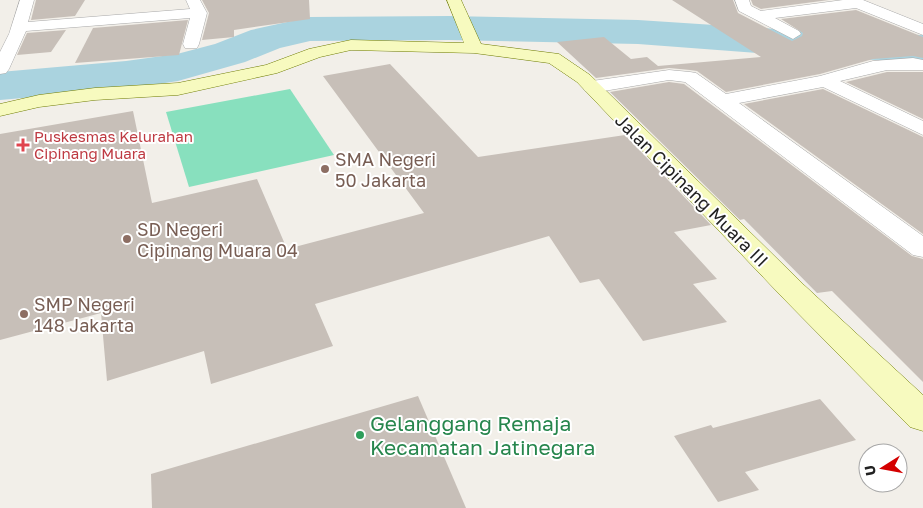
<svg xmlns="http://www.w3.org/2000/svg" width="923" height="508" viewBox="0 0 923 508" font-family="'Golos Text',sans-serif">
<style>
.pitch{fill:#88e0be}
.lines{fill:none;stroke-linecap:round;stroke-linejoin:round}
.river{fill:#aad3df;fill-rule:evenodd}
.building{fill:#c7bfb8}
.street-casing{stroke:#a9a9a9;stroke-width:1}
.secondary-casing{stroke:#707d05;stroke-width:1}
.street{fill:#fff;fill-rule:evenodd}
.secondary{fill:#f7fabf;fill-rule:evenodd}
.health-dot{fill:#e0444e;stroke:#fff;stroke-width:2}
.education-dot{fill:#8d6e63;stroke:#fff;stroke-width:2}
.leisure-dot{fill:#2e9e5b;stroke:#fff;stroke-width:2}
.labels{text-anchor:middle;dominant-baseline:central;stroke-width:4;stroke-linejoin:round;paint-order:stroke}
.far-health-label{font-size:15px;fill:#be3a42;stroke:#fff;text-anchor:start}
.education-label{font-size:18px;fill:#785e54;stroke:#fff;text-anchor:start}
.street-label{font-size:18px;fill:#222;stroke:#fff}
.near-leisure-label{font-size:21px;fill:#27864d;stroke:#fff;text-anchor:start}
</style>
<rect width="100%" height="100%" fill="#f2efe9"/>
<polygon class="pitch" points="290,89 334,155 189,187 166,112"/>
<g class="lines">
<polygon class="river" points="449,16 638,20 838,33 923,35 923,61 838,59 638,44 449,40 310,41 280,48 245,62 178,81 126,89 0,100 0,72 126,61 177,54 215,44 251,30 310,17"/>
</g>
<g class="building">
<polygon points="36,0 85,0 75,16 31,20"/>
<polygon points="202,0 309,0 310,19 234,30 234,37 202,40 209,13"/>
<polygon points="672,0 733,0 738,13 792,41 802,36 803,33 781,19 856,10 923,37 923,58 913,56 873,59 820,74 726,92 697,71 690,70 669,68 596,78 557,42 604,37 631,59 647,57 658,66 761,57"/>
<polygon points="751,0 829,0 761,9 753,5"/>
<polygon points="188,20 179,55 75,63 93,28"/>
<polygon points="66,30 51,52 17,55 27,33"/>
<polygon points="390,64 478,157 625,135 711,225 674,232 717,279 693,284 727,322 643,341 599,279 580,283 549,236 315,304 333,346 211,384 204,351 107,381 101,313 0,340 0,134 133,111 152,203 257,179 287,249 424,213 323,76"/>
<polygon points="887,72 923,72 923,119 846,82"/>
<polygon points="669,82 684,84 912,256 923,259 923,382 832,291 817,293 744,219 740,220 610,92"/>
<polygon points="823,89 923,137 923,234 744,104"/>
<polygon points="418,396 466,508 152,508 151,474"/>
<polygon points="820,399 856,440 745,472 759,490 718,502 674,436 711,425 713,428"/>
</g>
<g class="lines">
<g class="street-casing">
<g id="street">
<polygon points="20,0 34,0 28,22 190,9 186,0 200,0 207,13 199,44 197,48 185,48 183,44 190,18 26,31 9,69 6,73 0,74 0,52 9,34"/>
<polygon points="735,0 749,0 751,6 761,11 843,0 863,0 923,24 923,35 856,8 775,18 799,31 801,34 793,39 739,11"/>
<polygon points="913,58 923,60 923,70 887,70 840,81 923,121 923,135 823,87 739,103 923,236 923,257 913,255 685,82 669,80 592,93 585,91 583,87 585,83 592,81 669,70 690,72 696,73 726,94 820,76 873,61"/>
</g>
</g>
<g class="secondary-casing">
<polygon id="secondary" points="447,0 461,0 481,44 559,54 590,75 804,285 923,395 923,431 910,427 784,299 577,82 549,63 474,53 351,50 320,57 277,73 178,95 95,100 39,107 0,116 0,104 39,95 95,88 178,83 266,65 309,49 351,40 464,43"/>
</g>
<use href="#street" class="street"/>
<use href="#secondary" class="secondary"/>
</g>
<path class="health-dot" d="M20.5 137.5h5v5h5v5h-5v5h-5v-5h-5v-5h5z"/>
<g class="education-dot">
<circle cx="325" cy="169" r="5"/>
<circle cx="127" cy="239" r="5"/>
<circle cx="24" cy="314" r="5"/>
</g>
<circle class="leisure-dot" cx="360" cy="435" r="5"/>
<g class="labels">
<g class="far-health-label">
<text x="34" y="136">Puskesmas Kelurahan<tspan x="34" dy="17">Cipinang Muara</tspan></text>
</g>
<g class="education-label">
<text x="335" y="159">SMA Negeri<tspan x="335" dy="21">50 Jakarta</tspan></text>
<text x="137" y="229">SD Negeri<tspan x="137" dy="21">Cipinang Muara 04</tspan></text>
<text x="34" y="304">SMP Negeri<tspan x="34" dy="21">148 Jakarta</tspan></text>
</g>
<g class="street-label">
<text transform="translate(692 190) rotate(45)">Jalan Cipinang Muara III</text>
</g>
<g class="near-leisure-label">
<text x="370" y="423">Gelanggang Remaja<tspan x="370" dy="24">Kecamatan Jatinegara</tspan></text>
</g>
</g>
<g transform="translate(883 468) rotate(259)"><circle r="24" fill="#ffffff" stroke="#a7a7a7"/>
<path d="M0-4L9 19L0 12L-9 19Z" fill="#d40000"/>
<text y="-8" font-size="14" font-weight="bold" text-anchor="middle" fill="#222222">U</text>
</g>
</svg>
